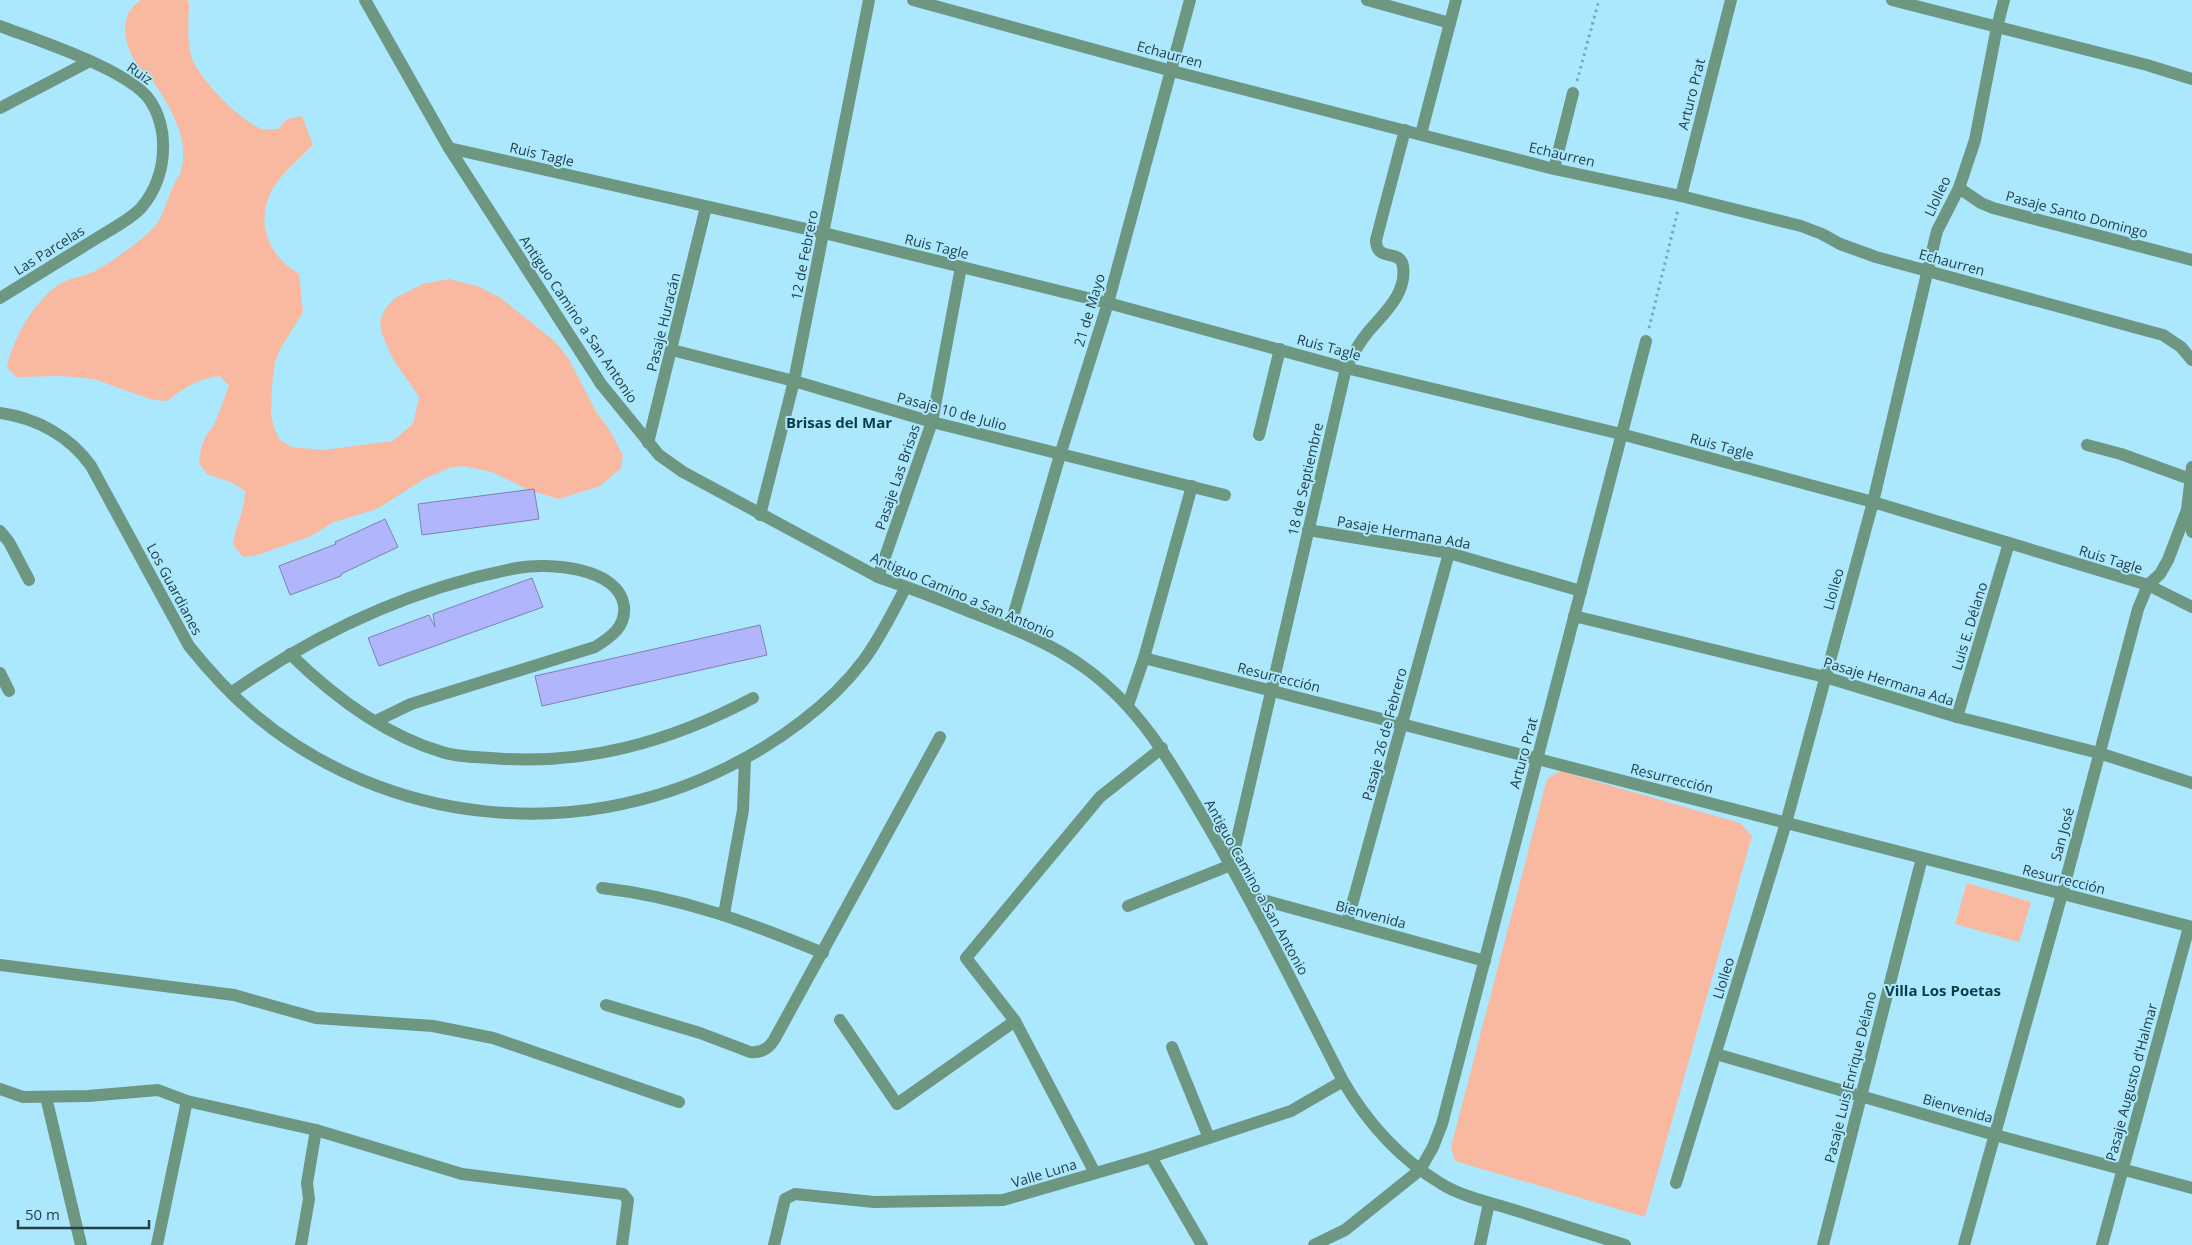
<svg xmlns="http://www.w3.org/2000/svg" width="2192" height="1245" viewBox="0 0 2192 1245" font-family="'Open Sans',sans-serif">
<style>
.green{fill:#f9b9a1}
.building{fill:#b1b5fc;stroke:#7e81ae}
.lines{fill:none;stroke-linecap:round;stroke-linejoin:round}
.path{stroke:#78a8b8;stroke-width:3;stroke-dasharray:2.5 4;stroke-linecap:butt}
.minor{stroke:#6d9781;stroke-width:12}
.labels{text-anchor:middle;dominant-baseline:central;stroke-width:4;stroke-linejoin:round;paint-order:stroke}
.street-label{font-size:14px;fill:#274049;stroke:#abe8fd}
.neighbourhood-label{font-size:15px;font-weight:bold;fill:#0a3b48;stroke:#abe8fd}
</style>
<rect width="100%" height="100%" fill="#abe8fd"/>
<g class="green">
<path d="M141,0H187L189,3C189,21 186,44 193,61C202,81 241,122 262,129C267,130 273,129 278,129L287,119L302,116L313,145C299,159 280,174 271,192C255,224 270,257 299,274L303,312L280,349L275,362L272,386L271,414L274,428L280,440L292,447L323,450L392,441L413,424L419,397L393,359L382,334L380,321L385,309L395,298L423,284L449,279L477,286L501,298L553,340L562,350L570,361L595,410L610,431L623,455L621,468L600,486L559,499L531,491L492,472L463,466L449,468L424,479L377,509L334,522L309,537L257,555L243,557L233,545C235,526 245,511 245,491L233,483L207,474L199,463L201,448L206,436L214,425L229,386L220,376C196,379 186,387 167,401L153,400L94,379L62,376L16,377L7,367C13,338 38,292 68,280C76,277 85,276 93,272C109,264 135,245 148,233C162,222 166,202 173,187C175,181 180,176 181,170C190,140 170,106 154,83C148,75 138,69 134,60C123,39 119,14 141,0Z"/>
<polygon points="1560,771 1740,823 1752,836 1645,1217 1455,1161 1451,1147 1547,779"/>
<polygon points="1967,883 2031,902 2019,942 1955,924"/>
</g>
<g class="building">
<polygon points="534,489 539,519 422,535 418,504"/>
<polygon points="385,519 398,547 341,574 341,576 290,595 279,566 336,544 335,542"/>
<polygon points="532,578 543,607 379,666 368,638 429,615 435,627 433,614"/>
<polygon points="760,625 767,655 542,706 535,676"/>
</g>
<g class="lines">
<g class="path">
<polyline points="1577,81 1599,0"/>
<polyline points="1649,328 1678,210"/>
</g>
<g class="minor">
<path d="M365,0L449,148L601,384L659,455L683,472L878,577C910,588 942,600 973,613C1012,628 1051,643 1085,668C1141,708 1173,766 1207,824C1256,908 1299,995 1343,1081C1367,1122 1399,1158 1440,1183C1460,1196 1488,1202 1511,1209C1549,1221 1587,1233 1625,1245"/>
<polyline points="913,0 1172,71 1554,169 1681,196 1801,226 1822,234 1840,244 1876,257 2163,335 2181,347 2192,360"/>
<polyline points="1367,0 1450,23"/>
<polyline points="1892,0 2147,65 2192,79"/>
<path d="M0,26C36,40 127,69 149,99C159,113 164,132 163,149C163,170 155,192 141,208C131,219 110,230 97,238C65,258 32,278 0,298"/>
<polyline points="0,108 90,61"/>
<polyline points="1421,134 1456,0"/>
<polyline points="449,148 824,233 1108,303 1346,368 1621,434 1873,502 2148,585 2192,607"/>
<polyline points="1554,169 1573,93"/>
<polyline points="1959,188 1981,203 1993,208 2192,260"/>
<polyline points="1681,196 1731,0"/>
<polyline points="672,350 794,381 932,422 1225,495"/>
<path d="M0,413C36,418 70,436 91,466L189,646C209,671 230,694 255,715C387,825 575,844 728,767C777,743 830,705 863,661C880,639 893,611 906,587"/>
<polyline points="1259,435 1280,349"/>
<polyline points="648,443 706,207"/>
<polyline points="2087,445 2121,454 2190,479"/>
<polyline points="2187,510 2192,532"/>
<polyline points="760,515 794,381 869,0"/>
<polyline points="1308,530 1449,553 1581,591"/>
<polyline points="0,531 9,542 29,580"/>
<polyline points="878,577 932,422 961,267"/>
<polyline points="1574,616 1825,677 1957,717 2099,753 2192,783"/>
<polyline points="1010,627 1060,455 1108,303 1190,0"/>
<path d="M290,654C333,696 384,735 442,752C457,757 475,757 491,758C585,766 670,742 753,698"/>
<polyline points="1144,658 2192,927"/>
<polyline points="0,673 9,691"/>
<path d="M231,693C317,632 412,588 517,568C547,562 619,567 624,606C626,627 611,637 595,647L411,704L376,721"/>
<polyline points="1128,705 1144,658 1192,486"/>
<polyline points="1957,717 2009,543"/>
<path d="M602,888C682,897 750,923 823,953"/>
<polyline points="1248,896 1485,961"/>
<path d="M1128,906L1231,865L1346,368C1352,355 1359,343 1368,332C1384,313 1407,294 1403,266C1400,248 1376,263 1376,240L1405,130"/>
<polyline points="724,914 743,810 745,759"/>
<polyline points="1347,923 1449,553"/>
<polyline points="0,965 234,995 316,1018 433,1026 493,1038 679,1102"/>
<path d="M606,1005L700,1033L750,1052C760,1053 768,1050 774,1040L940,737"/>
<polyline points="840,1020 897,1104 1015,1021"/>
<polyline points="1172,1047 1209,1138"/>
<polyline points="1716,1054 1995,1135 2192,1188"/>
<polyline points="0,1089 23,1097 88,1096 158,1090 187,1101 316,1130 462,1174 623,1194 628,1200 622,1245"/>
<polyline points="46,1097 81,1245"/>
<polyline points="1151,1157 1202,1245"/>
<polyline points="1095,1173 1015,1021 966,958 1100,797 1162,748"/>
<polyline points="1676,1183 1786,823 1873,502 1937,231 1959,188 1975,140 1997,27 2004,0"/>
<polyline points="157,1245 187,1101"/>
<polyline points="301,1245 309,1199 307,1183 316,1130"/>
<polyline points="774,1245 785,1199 795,1194 874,1202 1003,1200 1151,1157 1291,1111 1343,1081"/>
<polyline points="1314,1245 1345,1230 1420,1170 1433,1147 1442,1124 1646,341"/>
<polyline points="1480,1245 1489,1203"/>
<polyline points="1823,1245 1922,858"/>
<polyline points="1964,1245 2062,894 2138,609 2148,585 2160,574 2168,560 2187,510 2192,467"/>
<polyline points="2102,1245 2189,927"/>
</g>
</g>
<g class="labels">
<g class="street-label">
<text transform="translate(1170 54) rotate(15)">Echaurren</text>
<text transform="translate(140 73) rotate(35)">Ruiz</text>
<text transform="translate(1691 94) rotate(-76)">Arturo Prat</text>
<text transform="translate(542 154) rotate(13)">Ruis Tagle</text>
<text transform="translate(1562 154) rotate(13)">Echaurren</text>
<text transform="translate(1937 196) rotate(-65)">Llolleo</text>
<text transform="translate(2077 214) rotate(15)">Pasaje Santo Domingo</text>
<text transform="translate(937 246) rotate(14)">Ruis Tagle</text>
<text transform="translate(49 250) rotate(-32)">Las Parcelas</text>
<text transform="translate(804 255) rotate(-79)">12 de Febrero</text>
<text transform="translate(1952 262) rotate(15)">Echaurren</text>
<text transform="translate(1089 310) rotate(-73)">21 de Mayo</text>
<text transform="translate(579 319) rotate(56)">Antiguo Camino a San Antonio</text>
<text transform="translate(663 322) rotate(-76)">Pasaje Huracán</text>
<text transform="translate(1329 347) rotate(15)">Ruis Tagle</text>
<text transform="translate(952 411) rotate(15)">Pasaje 10 de Julio</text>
<text transform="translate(1722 446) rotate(15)">Ruis Tagle</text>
<text transform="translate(897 477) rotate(-71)">Pasaje Las Brisas</text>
<text transform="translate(1305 479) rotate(-77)">18 de Septiembre</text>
<text transform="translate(1404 532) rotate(10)">Pasaje Hermana Ada</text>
<text transform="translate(2111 559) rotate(17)">Ruis Tagle</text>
<text transform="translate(175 589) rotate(62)">Los Guardianes</text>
<text transform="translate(1833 589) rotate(-75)">Llolleo</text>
<text transform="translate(963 595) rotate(23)">Antiguo Camino a San Antonio</text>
<text transform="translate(1969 626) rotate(-73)">Luis E. Délano</text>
<text transform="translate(1279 677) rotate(14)">Resurrección</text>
<text transform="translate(1889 681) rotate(17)">Pasaje Hermana Ada</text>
<text transform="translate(1384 734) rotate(-75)">Pasaje 26 de Febrero</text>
<text transform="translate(1523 753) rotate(-75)">Arturo Prat</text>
<text transform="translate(1672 778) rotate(14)">Resurrección</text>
<text transform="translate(2062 834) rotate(-75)">San José</text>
<text transform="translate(2064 879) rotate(14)">Resurrección</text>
<text transform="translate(1257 887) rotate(61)">Antiguo Camino a San Antonio</text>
<text transform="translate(1371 914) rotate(15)">Bienvenida</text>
<text transform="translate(1723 978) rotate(-73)">Llolleo</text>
<text transform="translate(1850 1077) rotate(-76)">Pasaje Luis Enrique Délano</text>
<text transform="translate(2131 1082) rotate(-75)">Pasaje Augusto d'Halmar</text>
<text transform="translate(1958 1108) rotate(16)">Bienvenida</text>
<text transform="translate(1044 1173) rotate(-17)">Valle Luna</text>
</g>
<g class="neighbourhood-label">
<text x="839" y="422">Brisas del Mar</text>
<text x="1943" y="990">Villa Los Poetas</text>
</g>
</g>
<path d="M18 1220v8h131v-8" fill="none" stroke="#274049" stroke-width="2.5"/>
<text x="25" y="1220" font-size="15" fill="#274049" stroke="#abe8fd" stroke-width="4" paint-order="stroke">50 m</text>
</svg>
